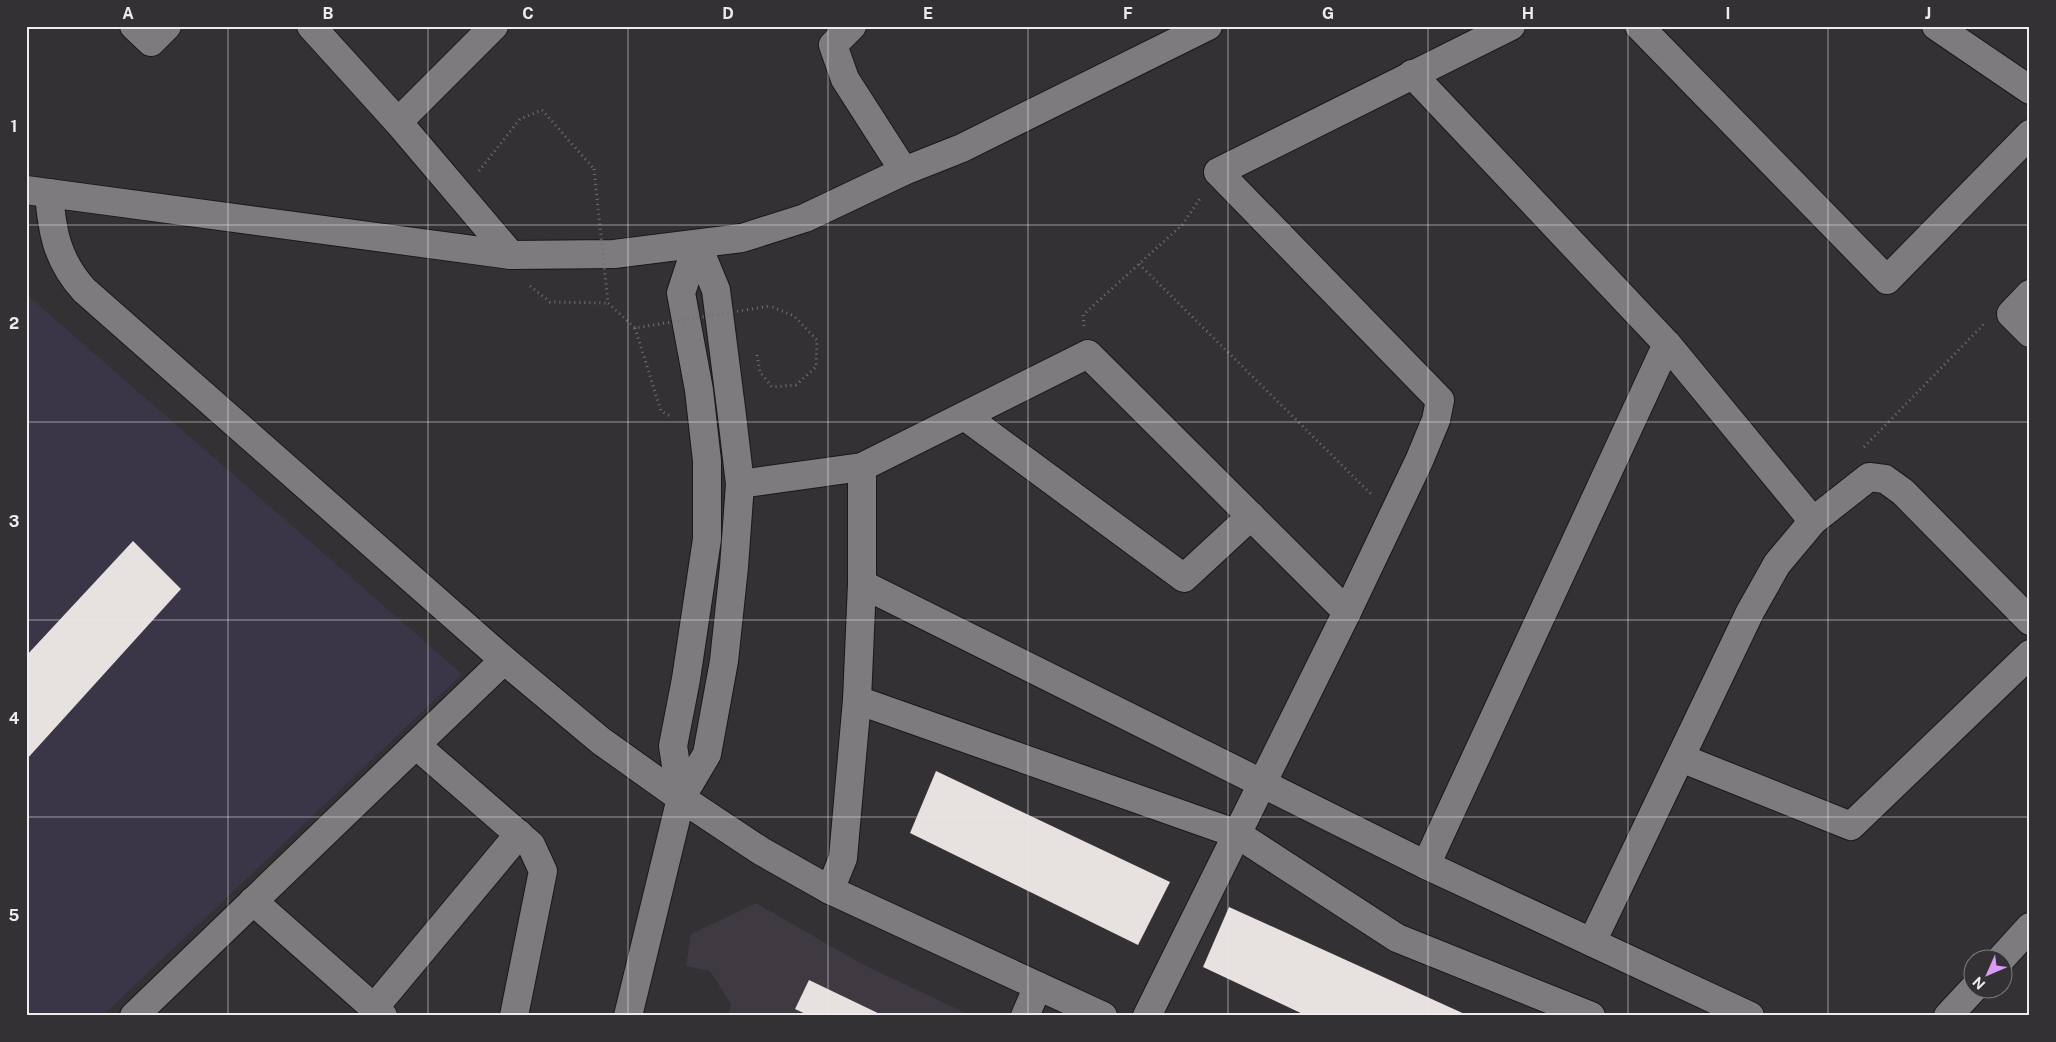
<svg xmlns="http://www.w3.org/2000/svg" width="2056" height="1042" viewBox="0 0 2056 1042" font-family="'Public Sans',sans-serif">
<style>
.built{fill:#3f3942}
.industrial{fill:#3b3647}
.building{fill:#e7e1df}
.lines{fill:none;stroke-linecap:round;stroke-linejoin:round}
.minor-casing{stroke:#1a181c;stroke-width:30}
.path{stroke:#727073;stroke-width:3;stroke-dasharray:1 4;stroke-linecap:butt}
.minor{stroke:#7e7b7f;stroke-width:28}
.path-bridge{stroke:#727073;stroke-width:3;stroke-dasharray:1 4;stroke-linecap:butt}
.grid{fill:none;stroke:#edecee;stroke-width:1;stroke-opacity:0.55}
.neatline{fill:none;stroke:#edecee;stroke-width:2}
.grid-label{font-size:16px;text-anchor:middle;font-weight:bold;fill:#edecee}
</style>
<rect width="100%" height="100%" fill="#333134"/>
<polygon class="built" points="756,903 862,964 972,1016 728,1016 731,1004 710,971 686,966 691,934"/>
<polygon class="industrial" points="26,294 462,674 102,1016 26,1016"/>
<g class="building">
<polygon points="133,541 181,589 26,760 26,656"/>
<polygon points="936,771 1170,882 1138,945 910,833"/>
<polygon points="1229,907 1469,1016 1307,1016 1203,967"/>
<polygon points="809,980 884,1016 810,1016 795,1009"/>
</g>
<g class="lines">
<g class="minor-casing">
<g id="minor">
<polyline points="134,26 151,42 167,26"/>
<polyline points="311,26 398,122 511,255"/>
<polyline points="852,26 833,45 845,79 904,171"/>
<polyline points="1639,26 1887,280 2030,134"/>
<polyline points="1936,26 2030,90"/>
<polyline points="1412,74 1667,344 1813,521"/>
<polyline points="398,122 494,26"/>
<polyline points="26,190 511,255 614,254 742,238 805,218 904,171 962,148 1208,26"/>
<path d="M49,193C52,232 57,260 84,290L504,660L601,741L681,798L761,851L830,890L1103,1016"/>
<polyline points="2030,294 2011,314 2030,333"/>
<polyline points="966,417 1184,578 1251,516"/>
<polyline points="740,484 862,467 1088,354 1347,612"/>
<polyline points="862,584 1426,865 1750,1016"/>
<polyline points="857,700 1237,834 1397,938 1591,1016"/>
<polyline points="416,745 531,845 543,871 514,1016"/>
<polyline points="1681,758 1851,826 2030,654"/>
<polyline points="681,798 673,746 686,679 707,539 707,461 699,390 681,293 697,244"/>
<polyline points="1426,865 1667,344"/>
<polyline points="830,890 843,858 857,700 862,584 862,467"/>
<polyline points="253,901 383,1016"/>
<polyline points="1592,942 1750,612 1777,564 1813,521 1869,477 1885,479 1903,492 2030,621"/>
<polyline points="2000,960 2030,927"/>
<polyline points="374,1008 519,834"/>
<polyline points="134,1016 504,660"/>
<polyline points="628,1016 681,798 707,754 724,661 734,567 740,484 732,416 716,290 697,244"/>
<polyline points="1025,1016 1038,986"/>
<polyline points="1147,1016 1347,612 1419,461 1436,420 1440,400 1218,172 1511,26"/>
<polyline points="1948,1016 1974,988"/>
</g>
</g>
<g class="path">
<polyline points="479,171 520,119 542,110 594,169"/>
<polyline points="1139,264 1371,494"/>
<polyline points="530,286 550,302 608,303"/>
<polyline points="1084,326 1083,315 1183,224 1201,197"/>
<polyline points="635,328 661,411 672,417"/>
<polyline points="757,355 760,372 772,387 796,385 816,367 817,340 794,316 770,306"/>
<polyline points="1864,447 1984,324"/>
</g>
<use href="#minor" class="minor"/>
<polyline class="path-bridge" points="594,169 608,303 635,328 770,306"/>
</g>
<path class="grid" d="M228,26V1016M428,26V1016M628,26V1016M828,26V1016M1028,26V1016M1228,26V1016M1428,26V1016M1628,26V1016M1828,26V1016M26,225H2030M26,422H2030M26,620H2030M26,817H2030"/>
<rect width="2056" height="1042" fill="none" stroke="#333134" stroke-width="55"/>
<g transform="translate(1988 974) rotate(225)"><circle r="24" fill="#333134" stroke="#7d7c7e"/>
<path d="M0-4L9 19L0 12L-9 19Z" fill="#d89bf8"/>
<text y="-8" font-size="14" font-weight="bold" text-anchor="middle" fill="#edecee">N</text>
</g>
<rect x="28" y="28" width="2000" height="986" class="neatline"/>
<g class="grid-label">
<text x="128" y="19">A</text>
<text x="328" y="19">B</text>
<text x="528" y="19">C</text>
<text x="728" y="19">D</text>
<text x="928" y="19">E</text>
<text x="1128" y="19">F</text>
<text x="1328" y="19">G</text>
<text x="1528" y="19">H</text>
<text x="1728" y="19">I</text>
<text x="1928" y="19">J</text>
<text x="14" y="132">1</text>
<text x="14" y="329">2</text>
<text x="14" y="527">3</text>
<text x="14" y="724">4</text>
<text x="14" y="921">5</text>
</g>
</svg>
